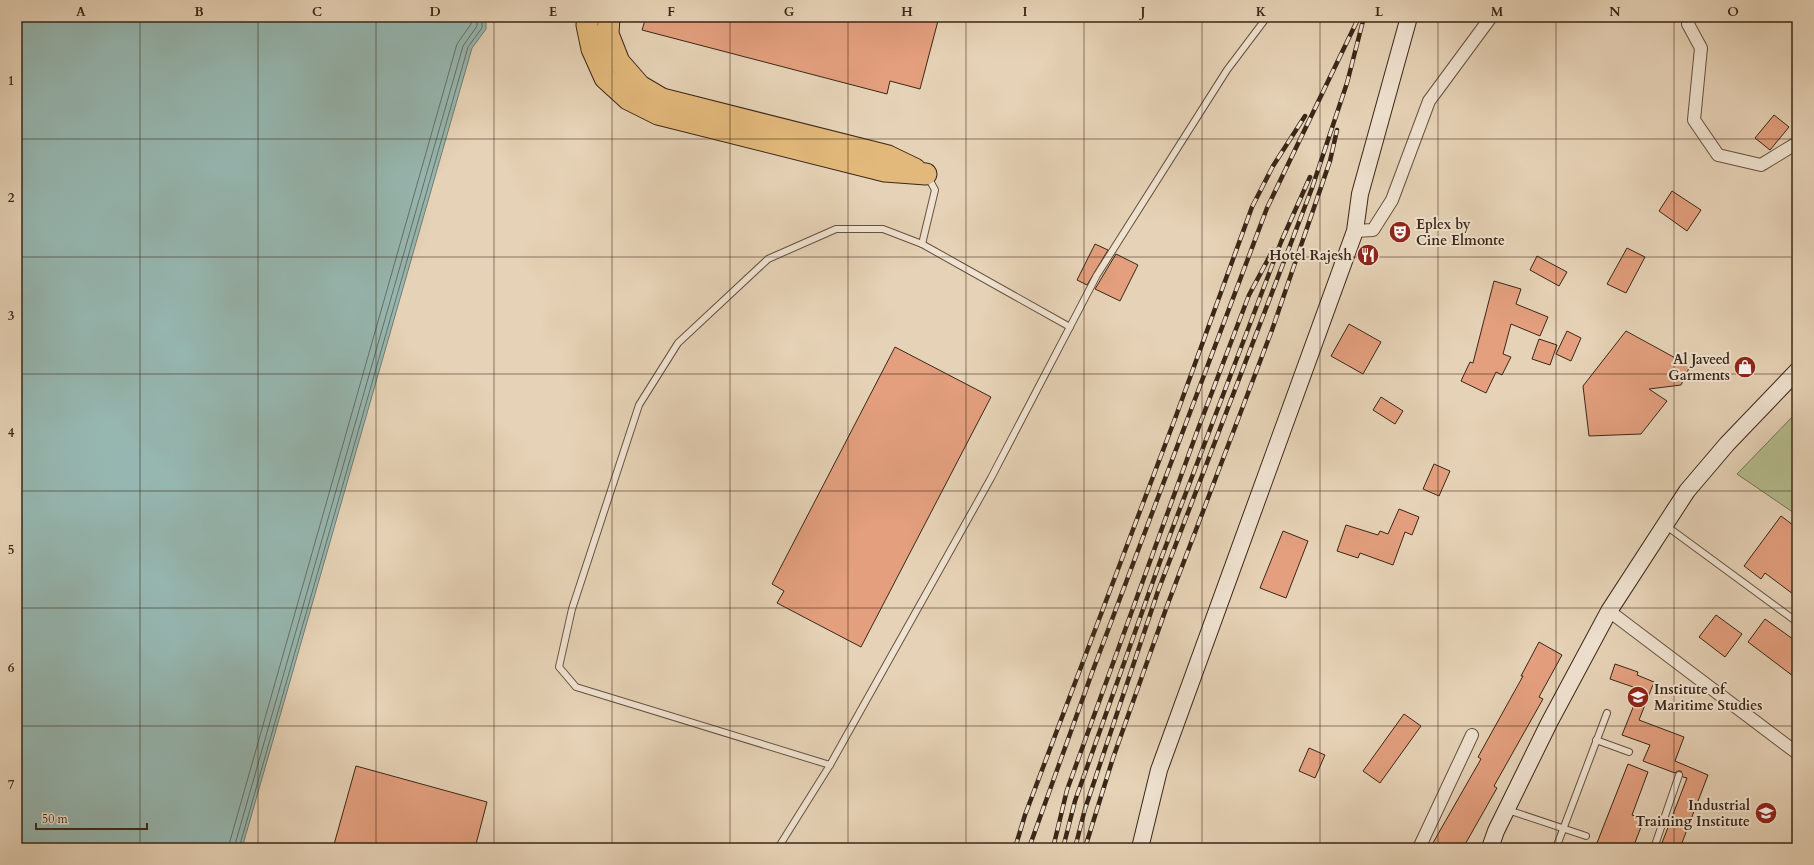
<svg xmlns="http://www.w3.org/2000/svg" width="1814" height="865" viewBox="0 0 1814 865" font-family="Cardo,serif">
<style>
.green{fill:#b4bc8e;stroke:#787252}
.water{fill:#96b7b1;stroke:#727d73}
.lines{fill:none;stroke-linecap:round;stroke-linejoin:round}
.shore{stroke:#686f64;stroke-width:1}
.building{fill:#e39f7e;stroke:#3b2717}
.lane-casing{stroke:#66523f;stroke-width:8}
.street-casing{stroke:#66523f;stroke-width:14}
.secondary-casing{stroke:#3b2717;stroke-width:18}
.highway-casing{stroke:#3b2717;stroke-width:23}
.lane{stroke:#efe2d0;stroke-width:6}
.street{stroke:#efe2d0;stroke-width:12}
.secondary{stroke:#efe2d0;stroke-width:16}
.highway{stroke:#e3b97b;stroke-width:21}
.rail-casing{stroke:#3b2717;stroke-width:4.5}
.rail{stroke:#efe2d0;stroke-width:3;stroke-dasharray:9;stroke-linecap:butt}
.grid{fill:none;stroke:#3b2717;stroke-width:1;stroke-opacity:0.55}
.labels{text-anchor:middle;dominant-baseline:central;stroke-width:4;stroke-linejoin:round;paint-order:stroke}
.poi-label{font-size:14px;font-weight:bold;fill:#3b2717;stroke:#efe2d0;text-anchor:end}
.neatline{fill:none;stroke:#3b2717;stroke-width:1.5}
.grid-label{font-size:13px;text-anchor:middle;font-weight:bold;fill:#3b2717}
</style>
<rect width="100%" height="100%" fill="#e6d2b6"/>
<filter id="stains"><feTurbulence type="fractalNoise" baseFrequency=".005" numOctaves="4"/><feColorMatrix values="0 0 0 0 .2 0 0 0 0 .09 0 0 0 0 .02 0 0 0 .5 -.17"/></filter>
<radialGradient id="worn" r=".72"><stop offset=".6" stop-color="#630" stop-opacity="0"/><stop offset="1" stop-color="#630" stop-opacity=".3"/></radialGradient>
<polygon class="green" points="1797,412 1797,515 1737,474"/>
<polygon class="water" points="17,17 486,17 486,29 472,48 242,848 17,848"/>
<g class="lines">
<g class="shore">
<polyline points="228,848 457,44 471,24 471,17"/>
<polyline points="234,848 463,46 477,26 477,17"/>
<polyline points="239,848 468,47 482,28 482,17"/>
</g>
</g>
<g class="building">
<polygon points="646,17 939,17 920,89 890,81 887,94 642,30"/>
<polygon points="1774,115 1789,127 1770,150 1755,138"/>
<polygon points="1672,191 1701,210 1687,231 1659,211"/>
<polygon points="1095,244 1108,250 1087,285 1077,280"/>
<polygon points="1627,248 1645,257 1626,293 1607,284"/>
<polygon points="1116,254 1138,265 1120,301 1095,289"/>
<polygon points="1537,256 1567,272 1559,286 1530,270"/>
<polygon points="1494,281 1521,289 1516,304 1548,317 1540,336 1511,324 1503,354 1511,357 1502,375 1496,372 1486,393 1461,381 1470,362 1473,363"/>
<polygon points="1349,324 1381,342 1363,374 1331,356"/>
<polygon points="1567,331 1581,338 1571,361 1556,354"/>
<polygon points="1626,331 1690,366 1681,385 1649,389 1667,401 1641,434 1589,436 1583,386"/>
<polygon points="1539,339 1557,345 1550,365 1532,359"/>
<polygon points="895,347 991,397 861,647 777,603 784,591 772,584"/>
<polygon points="1381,397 1403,411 1395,424 1373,410"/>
<polygon points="1434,464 1450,471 1439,496 1423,489"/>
<polygon points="1399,509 1419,517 1412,535 1405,532 1393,565 1360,553 1358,558 1337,551 1346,525 1378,535 1380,531 1388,534"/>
<polygon points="1781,516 1797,528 1797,597 1765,573 1761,579 1744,566"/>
<polygon points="1283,531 1308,541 1286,598 1260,588"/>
<polygon points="1716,615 1742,634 1725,657 1699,637"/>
<polygon points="1765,619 1797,642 1797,679 1748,642"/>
<polygon points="1539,642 1562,655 1539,697 1543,699 1494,786 1497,788 1463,848 1430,848 1481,759 1478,757 1523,676 1521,676"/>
<polygon points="1615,664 1638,672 1637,675 1654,682 1639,720 1684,737 1675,761 1708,775 1680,848 1660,848 1687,778 1683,777 1681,771 1678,771 1675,773 1643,761 1650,745 1622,735 1634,705 1630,704 1636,688 1610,679"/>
<polygon points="1404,714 1421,726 1380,783 1363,771"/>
<polygon points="1309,748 1325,755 1315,778 1299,771"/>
<polygon points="1628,764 1648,772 1632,815 1644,819 1633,848 1595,848"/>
<polygon points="356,766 487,802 475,848 333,848"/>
</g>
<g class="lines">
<g class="lane-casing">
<g id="lane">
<polyline points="922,244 935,190 928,177"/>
<polyline points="1665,525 1797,622"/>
<polyline points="1596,740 1629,752"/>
<polyline points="830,765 576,687 559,667 572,609 639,405 678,343 768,259 836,229 883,229 922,244 1070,327"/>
<polyline points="1508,810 1586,836"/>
<polyline points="778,848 830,765 991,478 1097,275 1227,70 1267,17"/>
<polyline points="1556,848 1607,713"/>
<polyline points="1654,848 1679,775"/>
</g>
</g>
<g class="street-casing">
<g id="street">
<polyline points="1689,17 1688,24 1701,48 1694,120 1718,155 1761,165 1797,143"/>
<polyline points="1355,231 1373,230 1392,200 1429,101 1491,17"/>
<polyline points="1609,611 1797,753"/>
<polyline points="1419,848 1472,735"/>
</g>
</g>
<g class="secondary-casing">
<g id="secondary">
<polyline points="1140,848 1159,770 1355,231 1360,194 1409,17"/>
<polyline points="1490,848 1496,831 1549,723 1609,611 1687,491 1727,444 1797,371"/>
</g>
</g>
<g class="highway-casing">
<g id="highway">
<polyline points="588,17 587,25 592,49 605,78 628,99 658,114 885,171 926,174"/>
<polyline points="609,17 608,34 619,62 640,86 662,99 888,156 915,169"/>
</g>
</g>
<use href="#lane" class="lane"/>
<use href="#street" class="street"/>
<use href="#secondary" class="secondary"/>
<use href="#highway" class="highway"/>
<g class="rail-casing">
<g id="rail">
<polyline points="1015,848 1025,815 1176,416 1252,207 1273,166 1305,116"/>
<polyline points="1029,848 1093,670 1267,208 1359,17"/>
<polyline points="1053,848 1067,790 1198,429 1249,295 1273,250"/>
<polyline points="1063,848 1075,801 1162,556 1281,242 1310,177"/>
<polyline points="1075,848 1085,809 1158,591 1312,188 1347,83 1364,17"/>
<polyline points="1085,848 1113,758 1167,606 1272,330 1330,161 1337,130"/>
</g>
</g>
<use href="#rail" class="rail"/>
</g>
<path class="grid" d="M140,17V848M258,17V848M376,17V848M494,17V848M612,17V848M730,17V848M848,17V848M966,17V848M1084,17V848M1202,17V848M1320,17V848M1438,17V848M1556,17V848M1674,17V848M17,139H1797M17,257H1797M17,374H1797M17,491H1797M17,608H1797M17,726H1797"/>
<defs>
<g id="theatre-disc" transform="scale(1.15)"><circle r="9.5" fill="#8f2418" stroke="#efe2d0"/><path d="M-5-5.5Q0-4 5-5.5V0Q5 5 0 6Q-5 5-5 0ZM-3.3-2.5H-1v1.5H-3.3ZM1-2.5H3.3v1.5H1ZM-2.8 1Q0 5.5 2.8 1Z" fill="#fff"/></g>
<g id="restaurant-disc" transform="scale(1.15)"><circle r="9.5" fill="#8f2418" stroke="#efe2d0"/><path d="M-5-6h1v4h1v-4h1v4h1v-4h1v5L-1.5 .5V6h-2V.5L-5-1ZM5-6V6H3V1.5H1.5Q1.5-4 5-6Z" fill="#fff"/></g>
<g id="shop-disc" transform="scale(1.15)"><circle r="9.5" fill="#8f2418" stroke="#efe2d0"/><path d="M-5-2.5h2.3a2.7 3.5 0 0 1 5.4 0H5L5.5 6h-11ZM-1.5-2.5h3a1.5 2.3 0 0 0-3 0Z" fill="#fff"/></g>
<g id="university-disc" transform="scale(1.15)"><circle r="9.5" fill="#8f2418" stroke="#efe2d0"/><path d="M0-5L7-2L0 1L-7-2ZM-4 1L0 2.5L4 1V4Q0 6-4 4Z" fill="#fff"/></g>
</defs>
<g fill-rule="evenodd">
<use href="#theatre-disc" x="1400" y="232"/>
<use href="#restaurant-disc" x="1368" y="255"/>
<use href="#shop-disc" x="1745" y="367"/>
<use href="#university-disc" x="1638" y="697"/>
<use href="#university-disc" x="1766" y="813"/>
</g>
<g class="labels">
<g class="poi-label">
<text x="1416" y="224" text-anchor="start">Eplex by<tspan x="1416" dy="16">Cine Elmonte</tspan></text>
<text x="1352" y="255">Hotel Rajesh</text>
<text x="1730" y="359">Al Javeed<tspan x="1730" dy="16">Garments</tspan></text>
<text x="1654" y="689" text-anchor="start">Institute of<tspan x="1654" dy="16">Maritime Studies</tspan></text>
<text x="1750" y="805">Industrial<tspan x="1750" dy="16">Training Institute</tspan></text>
</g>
</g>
<rect width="1814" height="865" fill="none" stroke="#e6d2b6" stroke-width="44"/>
<path d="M36 823v6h111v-6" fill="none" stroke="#3b2717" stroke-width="2"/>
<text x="42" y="823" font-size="12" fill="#3b2717" stroke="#efe2d0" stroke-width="3" paint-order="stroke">50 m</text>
<rect x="22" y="22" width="1770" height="821" class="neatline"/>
<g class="grid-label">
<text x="81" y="16">A</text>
<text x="199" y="16">B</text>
<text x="317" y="16">C</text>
<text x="435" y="16">D</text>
<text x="553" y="16">E</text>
<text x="671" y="16">F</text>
<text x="789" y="16">G</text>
<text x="907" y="16">H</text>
<text x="1025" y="16">I</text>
<text x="1143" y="16">J</text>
<text x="1261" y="16">K</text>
<text x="1379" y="16">L</text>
<text x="1497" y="16">M</text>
<text x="1615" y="16">N</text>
<text x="1733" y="16">O</text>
<text x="11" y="85">1</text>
<text x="11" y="202">2</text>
<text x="11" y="320">3</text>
<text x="11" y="437">4</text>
<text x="11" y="554">5</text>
<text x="11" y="672">6</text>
<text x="11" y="789">7</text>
</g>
<rect width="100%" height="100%" filter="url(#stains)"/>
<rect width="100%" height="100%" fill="url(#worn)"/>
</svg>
